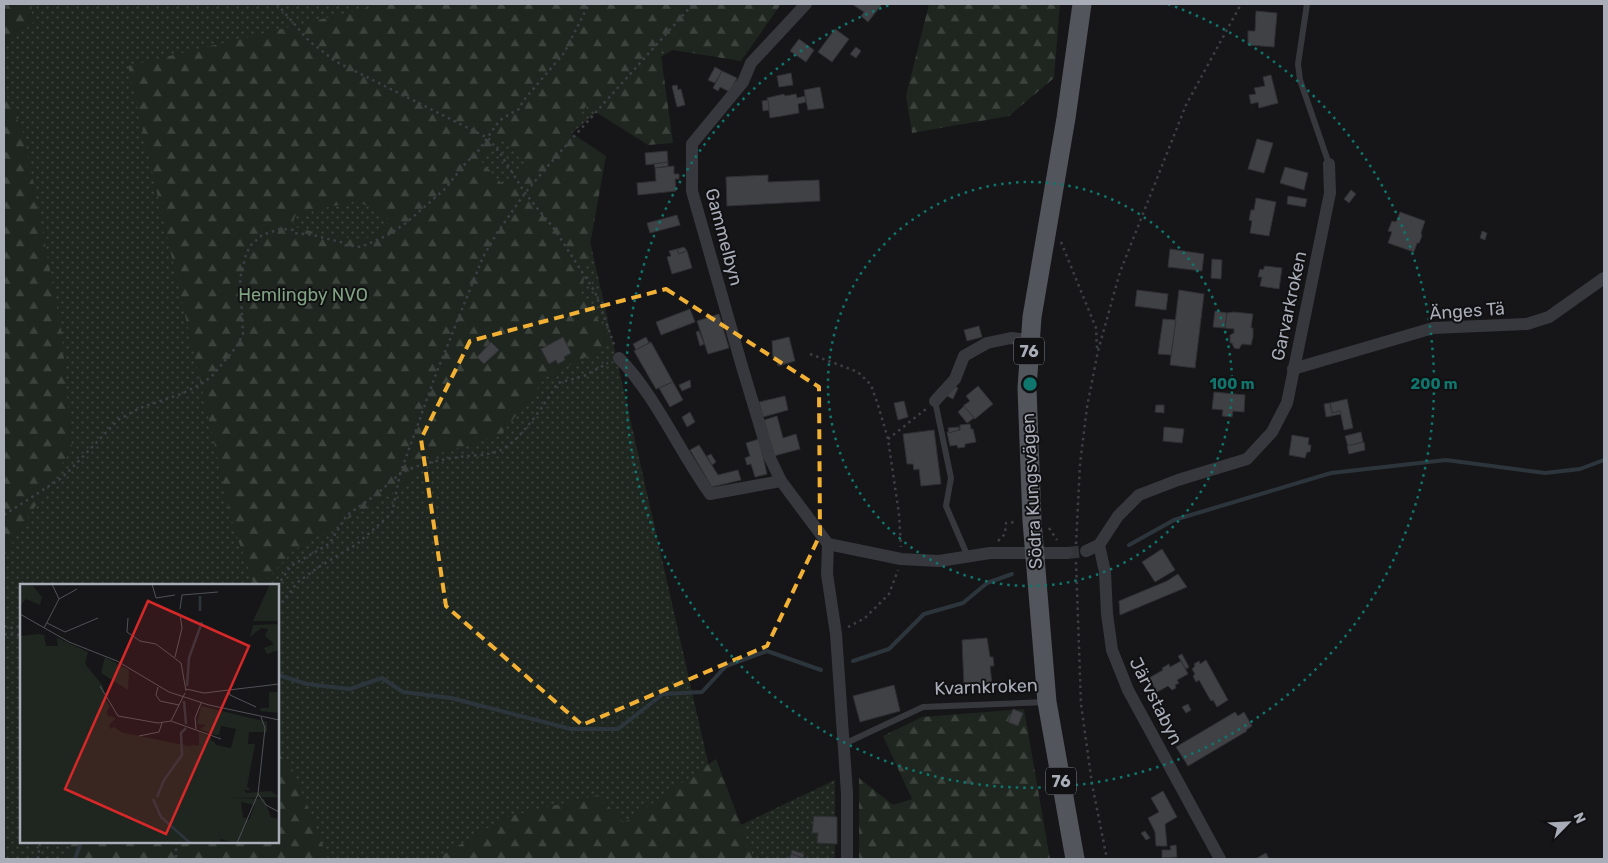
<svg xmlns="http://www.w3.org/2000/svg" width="1608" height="863" viewBox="0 0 1608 863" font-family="Rubik,sans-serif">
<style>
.green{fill:url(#green-dots);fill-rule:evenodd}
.forest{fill:url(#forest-firs);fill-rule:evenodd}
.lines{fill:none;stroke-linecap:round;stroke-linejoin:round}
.stream{stroke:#2c353c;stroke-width:4}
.building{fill:#404145;stroke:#303034}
.street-tunnel{stroke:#333438;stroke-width:12;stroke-dasharray:12 6;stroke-linecap:butt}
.path{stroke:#3d3f44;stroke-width:2.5;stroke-dasharray:2.5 4;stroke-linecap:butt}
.lane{stroke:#37383d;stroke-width:6}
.street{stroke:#37383d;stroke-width:12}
.primary{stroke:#53555c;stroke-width:19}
.marked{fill:none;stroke:#f2b134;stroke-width:4;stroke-dasharray:10 6;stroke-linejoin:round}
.ring{fill:none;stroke:#0f766e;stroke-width:2.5;stroke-dasharray:2.5 5}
.labels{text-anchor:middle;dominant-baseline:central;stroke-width:4;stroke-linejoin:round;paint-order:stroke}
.shield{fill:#111113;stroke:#7b7e86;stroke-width:1}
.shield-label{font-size:16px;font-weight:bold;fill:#a8adb8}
.street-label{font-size:18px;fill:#a8adb8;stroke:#111113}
.park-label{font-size:18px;fill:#7fa381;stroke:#111113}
.inset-river{fill:none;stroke:#2c353c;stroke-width:2.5}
.inset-road{fill:none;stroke:#505258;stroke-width:1}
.view{fill:#d62828;fill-opacity:0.15;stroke:#d62828;stroke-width:2.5}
.inset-edge{fill:none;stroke:#a8adb8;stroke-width:2.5}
.centre{fill:#0f766e;stroke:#111113;stroke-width:2.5}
.ring-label{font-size:15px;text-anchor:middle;font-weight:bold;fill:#0f766e;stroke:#111113;stroke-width:4;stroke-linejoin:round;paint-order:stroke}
</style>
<defs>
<pattern id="green-dots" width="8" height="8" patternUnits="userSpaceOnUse" patternTransform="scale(1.25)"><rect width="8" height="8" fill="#1e261f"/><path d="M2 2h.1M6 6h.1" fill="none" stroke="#3c433d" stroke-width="1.8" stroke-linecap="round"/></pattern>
<pattern id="forest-firs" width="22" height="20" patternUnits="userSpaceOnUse" patternTransform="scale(1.25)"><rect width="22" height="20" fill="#1e261f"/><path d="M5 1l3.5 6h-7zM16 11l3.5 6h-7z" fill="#3c433d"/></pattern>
</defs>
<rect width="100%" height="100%" fill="#161618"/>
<path class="green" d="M4,4H752L657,59L570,135L587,228L724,833L835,780V859H4ZM21,586H278V842H21Z"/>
<g class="forest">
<polygon points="4,4 31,4 33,23 4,46"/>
<path d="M384,4H781L741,61L660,48L673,143L648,145L586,106L570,132L606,156L581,295L614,343L546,377L500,436L426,457L410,483L294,550L262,585H254L233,525L128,66ZM504,139L528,166L505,187L480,160ZM358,201L392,221C386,229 376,236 366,238C353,241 306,231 292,226L295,216L319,209Z"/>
<polygon points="929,4 1060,4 1054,78 1009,116 912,133 906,96"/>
<polygon points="4,90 24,135 61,327 72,448 4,556"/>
<polygon points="1024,709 1050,859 859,859 859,778 893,805 912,799 883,736 922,717"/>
<polygon points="278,753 294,772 328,859 66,859 71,842 278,842"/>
<polygon points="716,759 754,859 436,859 506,817 598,795 624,823"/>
</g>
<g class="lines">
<g class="stream">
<polyline points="1129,545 1174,520 1331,473 1446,460 1545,473 1580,469 1604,460"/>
<polyline points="853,661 889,649 924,614 963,603 987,583 1012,574"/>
<polyline points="278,675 307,684 350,689 382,678 403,692 451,698 571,729 618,729 663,694 702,692 726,666 767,651 821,670"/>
<polyline points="75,859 81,842"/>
</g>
</g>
<g class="building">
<polygon points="852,4 882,4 868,22 861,16 864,12"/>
<polygon points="1256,11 1277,13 1274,47 1248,45 1248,31 1255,31"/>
<polygon points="835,29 849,39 832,62 818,52"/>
<polygon points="799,39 814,50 806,62 790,51"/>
<polygon points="856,47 861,51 856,58 850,54"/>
<polygon points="715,67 722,71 715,83 708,80"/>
<polygon points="722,71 737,78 730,92 720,87 718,91 713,88"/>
<polygon points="791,73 793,85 779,87 777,76"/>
<polygon points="1271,75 1278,103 1259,108 1258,102 1251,104 1249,95 1256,94 1254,88 1265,86 1263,77"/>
<polygon points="677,85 678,90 681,89 685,105 677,107 672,86"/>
<polygon points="820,87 824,108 808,110 804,90"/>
<polygon points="784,94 785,96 796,94 797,98 805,96 806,102 798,104 799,113 770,118 767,98"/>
<polygon points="768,100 769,110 763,111 762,101"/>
<polygon points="1257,139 1273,143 1264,173 1248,169"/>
<polygon points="667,151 668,162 646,165 645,153"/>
<polygon points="668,162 668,166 655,168 654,164"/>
<polygon points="674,166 674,174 679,174 679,179 675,179 676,191 638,195 637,183 656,181 655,168"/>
<polygon points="1285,167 1308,173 1304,190 1280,183"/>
<polygon points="768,175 768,182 819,180 820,201 727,206 726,177"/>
<polygon points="1351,190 1356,194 1349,203 1344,199"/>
<polygon points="1288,196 1307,199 1305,207 1287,204"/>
<polygon points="1256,198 1276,202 1269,236 1250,233 1252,221 1249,220 1251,210 1254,210"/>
<polygon points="1400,212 1425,221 1421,233 1422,236 1419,243 1417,243 1414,252 1388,243 1392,232 1388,231 1392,221 1396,222"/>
<polygon points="677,215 680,225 650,233 647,223"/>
<polygon points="1482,231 1487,233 1485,240 1480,238"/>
<polygon points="684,247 687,251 679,254 677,249"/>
<polygon points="677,249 679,254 687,251 692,268 672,274 667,257 671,256 669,251"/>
<polygon points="1170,249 1204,254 1202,271 1168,267"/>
<polygon points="1212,259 1222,260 1221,279 1211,278"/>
<polygon points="1265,266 1282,268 1279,289 1260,286 1262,277 1258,277 1260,269 1263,270"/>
<polygon points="1137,290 1168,294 1166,310 1135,306"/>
<polygon points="1179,290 1204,294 1195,368 1170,365"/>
<polygon points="690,309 695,322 661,335 656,322"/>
<polygon points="1215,311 1227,313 1225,328 1213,327"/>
<polygon points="1234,312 1253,314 1251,328 1253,328 1253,337 1251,345 1242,344 1239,349 1234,348 1232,343 1230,343 1230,335 1234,333 1234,329 1225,328 1227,313"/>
<polygon points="719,314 729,348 708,354 697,321"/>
<polygon points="1163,319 1176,320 1171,355 1158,354"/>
<polygon points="979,326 982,337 967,341 964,330"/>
<polygon points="699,331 704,344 700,346 696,332"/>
<polygon points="563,337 571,353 564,357 565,360 558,364 556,360 549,364 541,349"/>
<polygon points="646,337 649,343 636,350 633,344"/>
<polygon points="789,337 795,361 778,366 776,357 773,358 772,341"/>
<polygon points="491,342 499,350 484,364 477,357"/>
<polygon points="651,342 673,382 656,389 634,351"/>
<polygon points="690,380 691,387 682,391 679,385"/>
<polygon points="673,382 683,400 670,407 659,388"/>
<polygon points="952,385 958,388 953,399 947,396"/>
<polygon points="978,386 993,404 975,419 963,406 970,401 966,396"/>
<polygon points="1214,392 1245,395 1244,412 1233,411 1232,417 1222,416 1223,410 1212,409"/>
<polygon points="785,396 788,410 763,417 759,402"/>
<polygon points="1347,399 1353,428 1344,430 1340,411 1332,413 1330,403"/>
<polygon points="904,401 908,417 898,420 894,403"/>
<polygon points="1330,403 1332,413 1340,411 1341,414 1326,417 1324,404"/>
<polygon points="1156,405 1164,405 1164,413 1155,412"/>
<polygon points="964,406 974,418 967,423 958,412"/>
<polygon points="690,412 695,422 687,427 682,417"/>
<polygon points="777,416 783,438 796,434 800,449 774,456 764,420"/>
<polygon points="970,424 971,429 973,429 976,442 965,444 965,447 958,448 957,445 950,446 947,432 960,430 960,425"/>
<polygon points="959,427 959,430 949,433 948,428"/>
<polygon points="1164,427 1184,429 1182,443 1163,441"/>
<polygon points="934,430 941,484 921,486 919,469 914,470 913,464 907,464 903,434"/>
<polygon points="1361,432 1363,442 1348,446 1345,436"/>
<polygon points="1292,435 1309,438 1308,445 1311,445 1310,452 1307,452 1305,458 1289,455"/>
<polygon points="759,439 767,474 755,477 751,464 747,465 745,458 750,456 746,443"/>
<polygon points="1364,442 1365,450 1349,454 1347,446"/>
<polygon points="699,445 718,475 738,470 741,480 712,487 690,450"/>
<polygon points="711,454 716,462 712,465 707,456"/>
<polygon points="1162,549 1175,570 1155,582 1142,562"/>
<polygon points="1178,574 1187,587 1120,615 1119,601 1167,581"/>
<polygon points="987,638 990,657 993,657 994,666 990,666 992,684 964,686 962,640"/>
<polygon points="1182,654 1189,667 1186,669 1178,656"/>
<polygon points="1206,660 1228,700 1217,707 1213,700 1211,701 1199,680 1196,682 1193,676 1195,674 1192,669 1195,666 1194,664 1199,661 1200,664"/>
<polygon points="1181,661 1188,674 1177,680 1179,683 1175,685 1176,688 1172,690 1168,686 1157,692 1149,678 1163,670 1162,668 1169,664 1170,667"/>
<polygon points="894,685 900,711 860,722 853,696"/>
<polygon points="1188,704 1191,710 1186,713 1182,707"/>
<polygon points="1013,709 1023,713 1018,726 1008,722"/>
<polygon points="1235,712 1238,716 1244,712 1252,726 1246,730 1247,731 1188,766 1176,747"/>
<polygon points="1163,791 1177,817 1165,824 1167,846 1156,846 1155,832 1148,818 1159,812 1151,798"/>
<polygon points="814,816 837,817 837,844 817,843 818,833 812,833"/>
<polygon points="1145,831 1150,838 1146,840 1141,833"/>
<polygon points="1176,845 1177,857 1162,858 1162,850 1171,850 1170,846"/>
<polygon points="792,850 804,854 803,858 791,854"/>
<polygon points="1266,853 1269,859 1255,859"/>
<polygon points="791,854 803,858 803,859 789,859"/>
</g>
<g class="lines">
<polyline class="street-tunnel" points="1067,553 1086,551"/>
<g class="path">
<polyline points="277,4 309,41 335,61 488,138 500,153 525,193 555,230 595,292 615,347"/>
<polyline points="1061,242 1096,328 1097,348"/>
<polyline points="810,354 858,372 871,385 878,405 888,439 899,514 901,547"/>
<polyline points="888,439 926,409"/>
<polyline points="4,515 60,479 70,470 118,420 140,408 181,394 203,383 213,375 237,346 243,334 240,279 246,254 251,245 262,235 280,229 293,230 294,233 313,235 344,243 345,245 361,247 388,235 406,223 446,188 463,166 479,150 496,125 503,118 519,109 523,101 564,53 589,4"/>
<polyline points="1049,528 1057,540"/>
<polyline points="998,541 1005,534 1006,523 1017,522"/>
<polyline points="1076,544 1080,464 1087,407 1098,351 1120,272 1186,105 1241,4"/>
<polyline points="1076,562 1081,704 1092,784 1107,859"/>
<polyline points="277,586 291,566 329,544 347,515 373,497 400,474 436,374 483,257 497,233 525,193 553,160 693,4"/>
<path d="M278,608L297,583L317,568L357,544L392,513L400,474C417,464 439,460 459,457C472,455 488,456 501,450C522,439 546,402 558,383L584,376L608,363"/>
<polyline points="4,626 13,628 21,626"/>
<polyline points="848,627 865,618 889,594 898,570"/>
<polyline points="4,634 21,635"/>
<polyline points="176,842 176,859"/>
<polyline points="38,859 40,842"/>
</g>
<g class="lane">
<polyline points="1307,4 1298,64 1300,80 1329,164"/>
<polyline points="935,401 951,478 946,506 968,557"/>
<polyline points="844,744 923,707 1046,702"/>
</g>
<g class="street">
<polyline points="806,4 751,63 743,82 692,144 692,191 741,363 769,456 781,481 828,544 901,559 939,561 990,553 1067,553"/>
<path d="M619,358C656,396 679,451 710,494L781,481"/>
<polyline points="1293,369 1433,328 1527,324 1549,317 1604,278"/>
<polyline points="935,401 955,379 964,356 987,343 1011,338 1030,340"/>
<polyline points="828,544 827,574 836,634 847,793 847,859"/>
<polyline points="1099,545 1118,516 1139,495 1178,480 1247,459 1272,432 1287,403 1330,193 1329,164"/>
<polyline points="1099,545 1105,572 1107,614 1112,650 1128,690 1220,859"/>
<polyline points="1086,551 1099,545"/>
</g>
<polyline class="primary" points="1075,859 1047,702 1032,521 1027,388 1032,317 1066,118 1082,4"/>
</g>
<path class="marked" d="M666,289L819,387L820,535L767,646L582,725L446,606L421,439L470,341Z"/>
<g class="ring">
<circle cx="1030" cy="384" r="202"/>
<path d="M1168 4A404 404 0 1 1 892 4"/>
</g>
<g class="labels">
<g class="shield">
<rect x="1014" y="337.5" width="30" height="27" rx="4"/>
<rect x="1046" y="767.5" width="30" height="27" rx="4"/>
</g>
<g class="shield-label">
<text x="1029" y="351">76</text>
<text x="1061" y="781">76</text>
</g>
<g class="street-label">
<text transform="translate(724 237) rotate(75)">Gammelbyn</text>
<text transform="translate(1289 306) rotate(-78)">Garvarkroken</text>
<text transform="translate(1467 311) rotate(-4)">Änges Tä</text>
<text transform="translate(1032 491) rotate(-93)">Södra Kungsvägen</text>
<text transform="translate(986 687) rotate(-2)">Kvarnkroken</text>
<text transform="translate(1156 701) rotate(63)">Järvstabyn</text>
</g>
<g class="park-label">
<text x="303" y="295">Hemlingby NVO</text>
</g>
</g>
<g transform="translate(20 584)">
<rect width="259" height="259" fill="#161618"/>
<path d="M0,52L26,62H38L37,54L63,66L66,81L83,102L90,146L179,164V148L191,153V162L226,209L251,207L259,213L206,214L199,259H0Z" fill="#1e261f"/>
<path d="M250,0H259V37H233ZM0,1L13,2L22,13L20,21L6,15L0,22ZM259,40V66L247,70L244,64L254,60L245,52L248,45L241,44L230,53L233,41ZM18,50L24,51L26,62H38L37,54L68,68L38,182L0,176V52ZM85,73L109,86L108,106L81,89ZM75,103L90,122L85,131L96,134L88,142L90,145L94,143L109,153L117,151L127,206L59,194ZM249,108H258L259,129L240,127L241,124H249ZM181,122L247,138V148H229L228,160H235L227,203L231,206L176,208L168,202L166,189L169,177L173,175L171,161L186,162L193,156L196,161L211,164L216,145L201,142L199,151H194L180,145L186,141L177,140ZM0,189L49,203L51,210L101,220L110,235L115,252L110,259H0ZM150,211L244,215L251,233L259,235V259H216L200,255V259H166L137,232L132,216ZM221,218L235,221L229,236L223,233Z" fill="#1e261f" fill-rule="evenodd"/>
<path class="inset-river" d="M180,27V12M167,102L169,74L182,38M164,117L166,140M137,213L144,196L162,171L161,149L166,144M133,215L141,233L170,259"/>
<path class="inset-road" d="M132,0L136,14L155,11M39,15L57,5M160,25L162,11L198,8M0,30L49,58L97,77L149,108L189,121L259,136M108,34L107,48L120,57L136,60L161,79L166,107M27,39L45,48L78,34M24,44L39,15L32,0M155,73L162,44L160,30M80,102L98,132L138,139L151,137L165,109M138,103L136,111L140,117L159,121M166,105L184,109L259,100M209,107L210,111L236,123M241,133L245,144L238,210L246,221L259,228M151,137L201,155M176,145L175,134L181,119M119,152L139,148L142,139M217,259L238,210"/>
<path class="view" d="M128,17L229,62L146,250L45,205Z"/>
<rect width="259" height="259" class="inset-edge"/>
</g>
<circle cx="1030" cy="384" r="8" class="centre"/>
<g class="ring-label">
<text x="1232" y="389">100 m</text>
<text x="1434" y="389">200 m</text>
</g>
<rect width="1608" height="863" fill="none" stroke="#a8adb8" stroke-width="10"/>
<g transform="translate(1568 823) rotate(66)" stroke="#111113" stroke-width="4" paint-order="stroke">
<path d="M0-4L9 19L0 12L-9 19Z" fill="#a8adb8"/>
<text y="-8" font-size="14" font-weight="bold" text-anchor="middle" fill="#a8adb8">N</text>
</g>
</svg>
